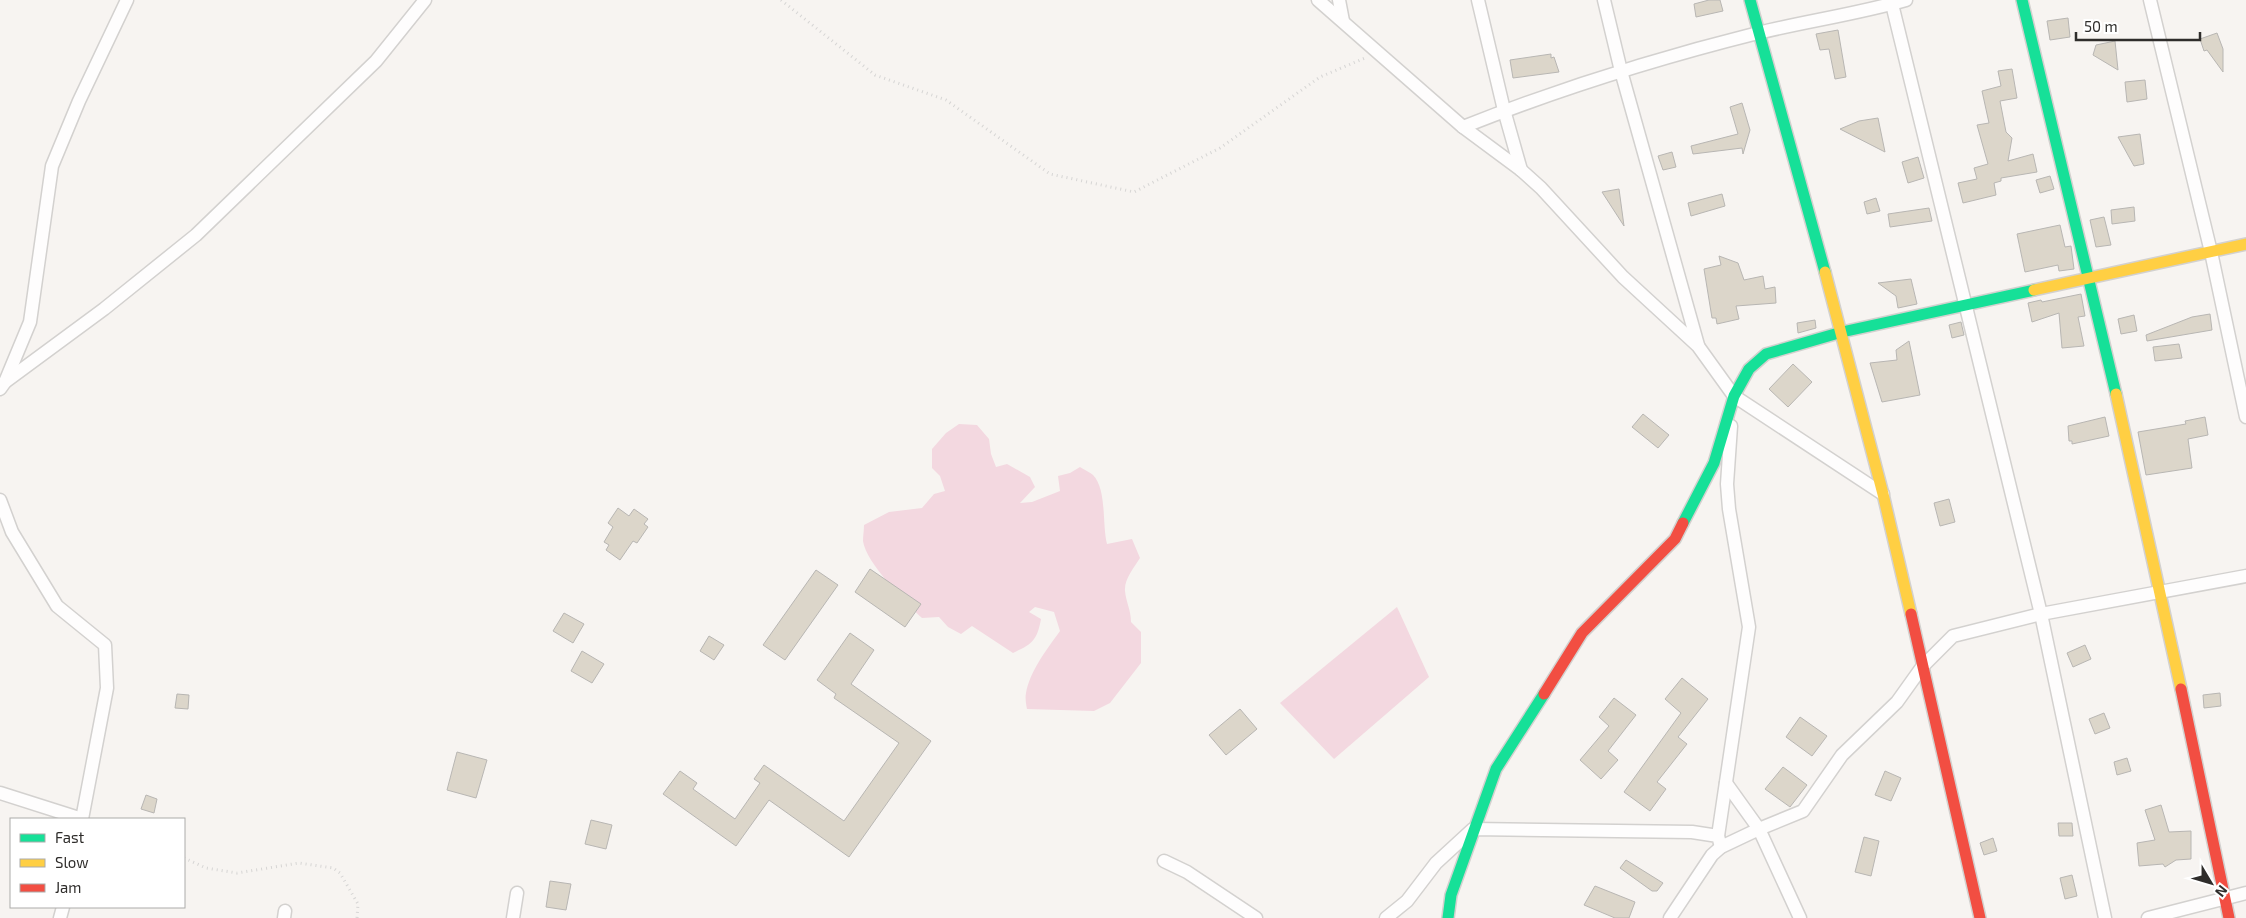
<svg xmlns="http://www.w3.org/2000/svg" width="2246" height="918" viewBox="0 0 2246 918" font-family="'Exo 2',sans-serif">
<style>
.green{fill:#f3d8e0}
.building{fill:#dcd6ca;stroke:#b8b6b3}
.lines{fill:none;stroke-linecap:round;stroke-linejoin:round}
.street-casing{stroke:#d3d1cf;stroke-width:15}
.fast-casing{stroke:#d3d1cf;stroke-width:14}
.slow-casing{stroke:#d3d1cf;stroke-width:14}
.jam-casing{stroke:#d3d1cf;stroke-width:14}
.path{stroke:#d6d5d4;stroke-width:3;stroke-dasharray:1 4;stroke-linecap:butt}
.street{stroke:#fefdfd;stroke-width:12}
.fast{stroke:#16e098;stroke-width:11}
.slow{stroke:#ffcf43;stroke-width:11}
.jam{stroke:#f24e42;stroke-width:11}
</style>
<rect width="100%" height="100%" fill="#f7f4f1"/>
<g class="green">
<path d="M959,424L977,425L989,439L991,454L996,467L1007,464L1030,477L1035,487L1020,503L1032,502L1060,491L1058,476L1070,473L1080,467C1084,470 1090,472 1093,475C1107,489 1102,525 1107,544L1132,539L1140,558C1134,568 1124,579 1125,591C1126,602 1131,610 1131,622L1141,632V663L1110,703L1094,711L1027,709C1026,704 1025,698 1026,693C1030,671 1047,649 1060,631L1054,612L1035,607L1029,612L1041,619C1037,641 1032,644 1013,653L972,626L961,634L948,627L939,617L922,618C906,603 866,563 863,541C863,536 864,530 864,525L889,512L922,508L934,494L945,491L940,476L932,468V449L946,433Z"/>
<polygon points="1397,607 1429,677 1334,759 1280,703"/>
</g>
<g class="building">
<polygon points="1709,0 1720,0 1723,11 1696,17 1694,4"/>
<polygon points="2068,18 2070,37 2050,40 2047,21"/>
<polygon points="1838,30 1846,77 1835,79 1829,49 1820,50 1816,34"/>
<polygon points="2217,33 2223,49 2223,72 2207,50 2204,51 2200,39"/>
<polygon points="2115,41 2118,70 2093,55 2096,45"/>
<polygon points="1551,54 1551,58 1554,57 1559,72 1513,78 1510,60"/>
<polygon points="2012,69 2017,98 2000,101 2006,132 2012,138 2008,161 2033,154 2037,172 2001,178 2001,181 1994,183 1996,195 1963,203 1958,183 1977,179 1974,168 1988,164 1977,125 1989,123 1982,91 2001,86 1998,71"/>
<polygon points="2145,80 2147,99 2127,102 2125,82"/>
<polygon points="1742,103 1750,130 1743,154 1742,148 1693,154 1691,146 1738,134 1730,107"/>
<polygon points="1878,118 1885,152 1840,129 1859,121"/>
<polygon points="2140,134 2144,164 2134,166 2118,137"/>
<polygon points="1672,152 1676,167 1663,170 1658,156"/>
<polygon points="1918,157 1924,178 1908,183 1902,162"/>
<polygon points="2050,176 2054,189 2040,193 2036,180"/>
<polygon points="1619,189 1624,226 1602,192"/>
<polygon points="1722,194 1725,206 1691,216 1688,203"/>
<polygon points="1876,198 1880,211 1867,214 1864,202"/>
<polygon points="2134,207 2135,221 2112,224 2111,210"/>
<polygon points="1929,208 1932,221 1890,227 1888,214"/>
<polygon points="2104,217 2111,245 2096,247 2090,220"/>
<polygon points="2060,225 2065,247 2071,246 2074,269 2059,271 2058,265 2025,272 2017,234"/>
<polygon points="1719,256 1738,263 1744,280 1763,276 1765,289 1775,287 1776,303 1736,306 1739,319 1717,324 1716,318 1712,318 1704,269 1721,265"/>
<polygon points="1911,279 1917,304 1898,308 1896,296 1878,283"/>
<polygon points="2081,294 2085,316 2078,317 2084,346 2062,348 2059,313 2032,322 2028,303 2041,300 2042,302"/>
<polygon points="2210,314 2212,330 2147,341 2146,335 2192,317"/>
<polygon points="2134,315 2137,331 2121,334 2118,319"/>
<polygon points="1815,320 1816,328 1798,333 1797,323"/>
<polygon points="1961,322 1964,335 1952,338 1949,325"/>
<polygon points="1909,341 1920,395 1882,402 1870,363 1897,360 1896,350"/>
<polygon points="2179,344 2182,358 2155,361 2153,347"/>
<polygon points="1793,364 1812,382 1788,407 1769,389"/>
<polygon points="1643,414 1669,435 1658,448 1632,427"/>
<polygon points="2105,417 2109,436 2072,444 2072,441 2069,441 2068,426"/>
<polygon points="2205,417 2208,435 2188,439 2192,468 2146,475 2138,432 2186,424 2185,421"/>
<polygon points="1949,499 1955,522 1940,526 1934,503"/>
<polygon points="618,508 629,516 634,509 648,519 644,524 648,527 637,543 633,541 620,560 606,550 609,545 604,542 613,527 608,523"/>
<polygon points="870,569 921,604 905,627 855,592"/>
<polygon points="816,570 838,585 785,660 763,645"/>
<polygon points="564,613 584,624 573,643 553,631"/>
<polygon points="850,633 874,650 851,684 931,741 849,857 769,800 736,846 663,794 680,771 697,783 693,789 735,819 760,783 754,779 764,765 844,821 899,743 834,698 836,694 817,680"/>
<polygon points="709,636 724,645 714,660 700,651"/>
<polygon points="2085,645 2091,659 2073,667 2067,653"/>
<polygon points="582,651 604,664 592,683 571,671"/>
<polygon points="1682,678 1708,699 1678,737 1687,744 1657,782 1666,789 1650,811 1624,792 1681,713 1665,699"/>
<polygon points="2220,693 2221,706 2204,708 2203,695"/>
<polygon points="177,694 189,695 188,709 175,708"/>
<polygon points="1614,698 1636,715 1608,751 1618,760 1601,779 1580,760 1609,726 1599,717"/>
<polygon points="1240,709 1257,729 1226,755 1209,735"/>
<polygon points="2104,713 2110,728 2095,734 2089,719"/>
<polygon points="1800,717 1827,736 1812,756 1786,737"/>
<polygon points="457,752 487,760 476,798 447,790"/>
<polygon points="2127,758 2131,771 2117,775 2114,762"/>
<polygon points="1783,767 1807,785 1790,807 1765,789"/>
<polygon points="1885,771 1901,778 1891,801 1875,795"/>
<polygon points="146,795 157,799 154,813 141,809"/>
<polygon points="2161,805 2169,832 2191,831 2191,859 2176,860 2165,867 2163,864 2139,866 2137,843 2155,840 2145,810"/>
<polygon points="591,820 612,825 606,849 585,844"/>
<polygon points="2058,823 2072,823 2073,836 2059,836"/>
<polygon points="1864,837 1879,841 1871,876 1855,872"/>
<polygon points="1993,838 1997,851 1984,855 1980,843"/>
<polygon points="1626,860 1663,883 1657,891 1652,891 1620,868"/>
<polygon points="2072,875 2077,896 2065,899 2060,878"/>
<polygon points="550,881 571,884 566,910 546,907"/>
<polygon points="1595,886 1635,902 1629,918 1615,918 1584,905"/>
</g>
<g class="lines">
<g class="street-casing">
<g id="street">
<polyline points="1318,0 1463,127 1521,170 1541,188 1623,277 1698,346 1734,396 1883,494"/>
<polyline points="1339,0 1343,21"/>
<polyline points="1478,0 1504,110 1521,170"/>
<polyline points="1604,0 1621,71 1698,345"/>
<polyline points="1891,0 2041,614 2105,918"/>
<polyline points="2150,0 2211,252 2246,417"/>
<path d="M1463,127C1559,89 1658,58 1758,33C1807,21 1857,14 1906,0"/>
<polyline points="5,382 30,322 52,166 79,101 127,0"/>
<polyline points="0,389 5,382 104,309 196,235 376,61 425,0"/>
<polyline points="0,500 12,532 57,606 105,645 107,688 82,819"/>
<polyline points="1726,783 1759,829 1803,811 1842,755 1897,702 1922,667 1953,636 2041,614 2246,576"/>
<polyline points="0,793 82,819"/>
<polyline points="1718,836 1749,627 1729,509 1727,484 1731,426"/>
<polyline points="1164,861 1187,872 1256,918"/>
<polyline points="60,918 63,907"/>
<polyline points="284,918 285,911"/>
<polyline points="513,918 517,893"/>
<polyline points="1386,918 1407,901 1436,863 1473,829 1692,832 1718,836 1721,847"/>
<polyline points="1670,918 1712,855 1721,847 1759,829 1800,918"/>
<polyline points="2148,918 2246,893"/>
</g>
</g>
<g class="fast-casing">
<g id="fast">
<polyline points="1750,0 1825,272"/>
<polyline points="2022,0 2116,394"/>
<polyline points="1683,523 1714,463 1734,396 1749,369 1766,354 1842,332 2034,290"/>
<polyline points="1448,918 1451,895 1496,769 1544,694"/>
</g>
</g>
<g class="slow-casing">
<g id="slow">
<polyline points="1825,272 1883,494 1911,614"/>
<polyline points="2034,290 2246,244"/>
<polyline points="2116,394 2181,689"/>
</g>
</g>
<g class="jam-casing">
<g id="jam">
<polyline points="1911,614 1980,918"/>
<polyline points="2181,689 2229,918"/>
<polyline points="1544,694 1582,633 1675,539 1683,523"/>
</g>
</g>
<g class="path">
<polyline points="781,0 875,75 946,100 1050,174 1134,192 1220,148 1320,77 1365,58"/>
<polyline points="184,858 206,868 237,873 299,863 333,868 340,873 358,904 357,918"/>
</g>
<use href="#street" class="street"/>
<use href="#fast" class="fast"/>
<use href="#slow" class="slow"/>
<use href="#jam" class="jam"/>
</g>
<rect x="10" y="818" width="175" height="90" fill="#ffffff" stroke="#acabaa"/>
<rect x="20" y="834" width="25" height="8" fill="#16e098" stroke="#acabaa"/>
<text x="55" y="843" font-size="15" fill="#2f2d2b">Fast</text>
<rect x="20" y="859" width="25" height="8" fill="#ffcf43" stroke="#acabaa"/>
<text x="55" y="868" font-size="15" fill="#2f2d2b">Slow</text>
<rect x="20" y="884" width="25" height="8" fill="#f24e42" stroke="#acabaa"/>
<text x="55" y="893" font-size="15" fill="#2f2d2b">Jam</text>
<g transform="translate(2211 883) rotate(128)" stroke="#ffffff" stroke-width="4" paint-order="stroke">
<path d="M0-4L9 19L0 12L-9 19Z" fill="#2f2d2b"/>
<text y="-8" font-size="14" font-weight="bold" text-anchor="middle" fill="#2f2d2b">N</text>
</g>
<path d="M2076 32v8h124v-8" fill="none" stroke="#2f2d2b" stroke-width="2.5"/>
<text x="2084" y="32" font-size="15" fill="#2f2d2b" stroke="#ffffff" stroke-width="4" paint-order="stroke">50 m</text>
</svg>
